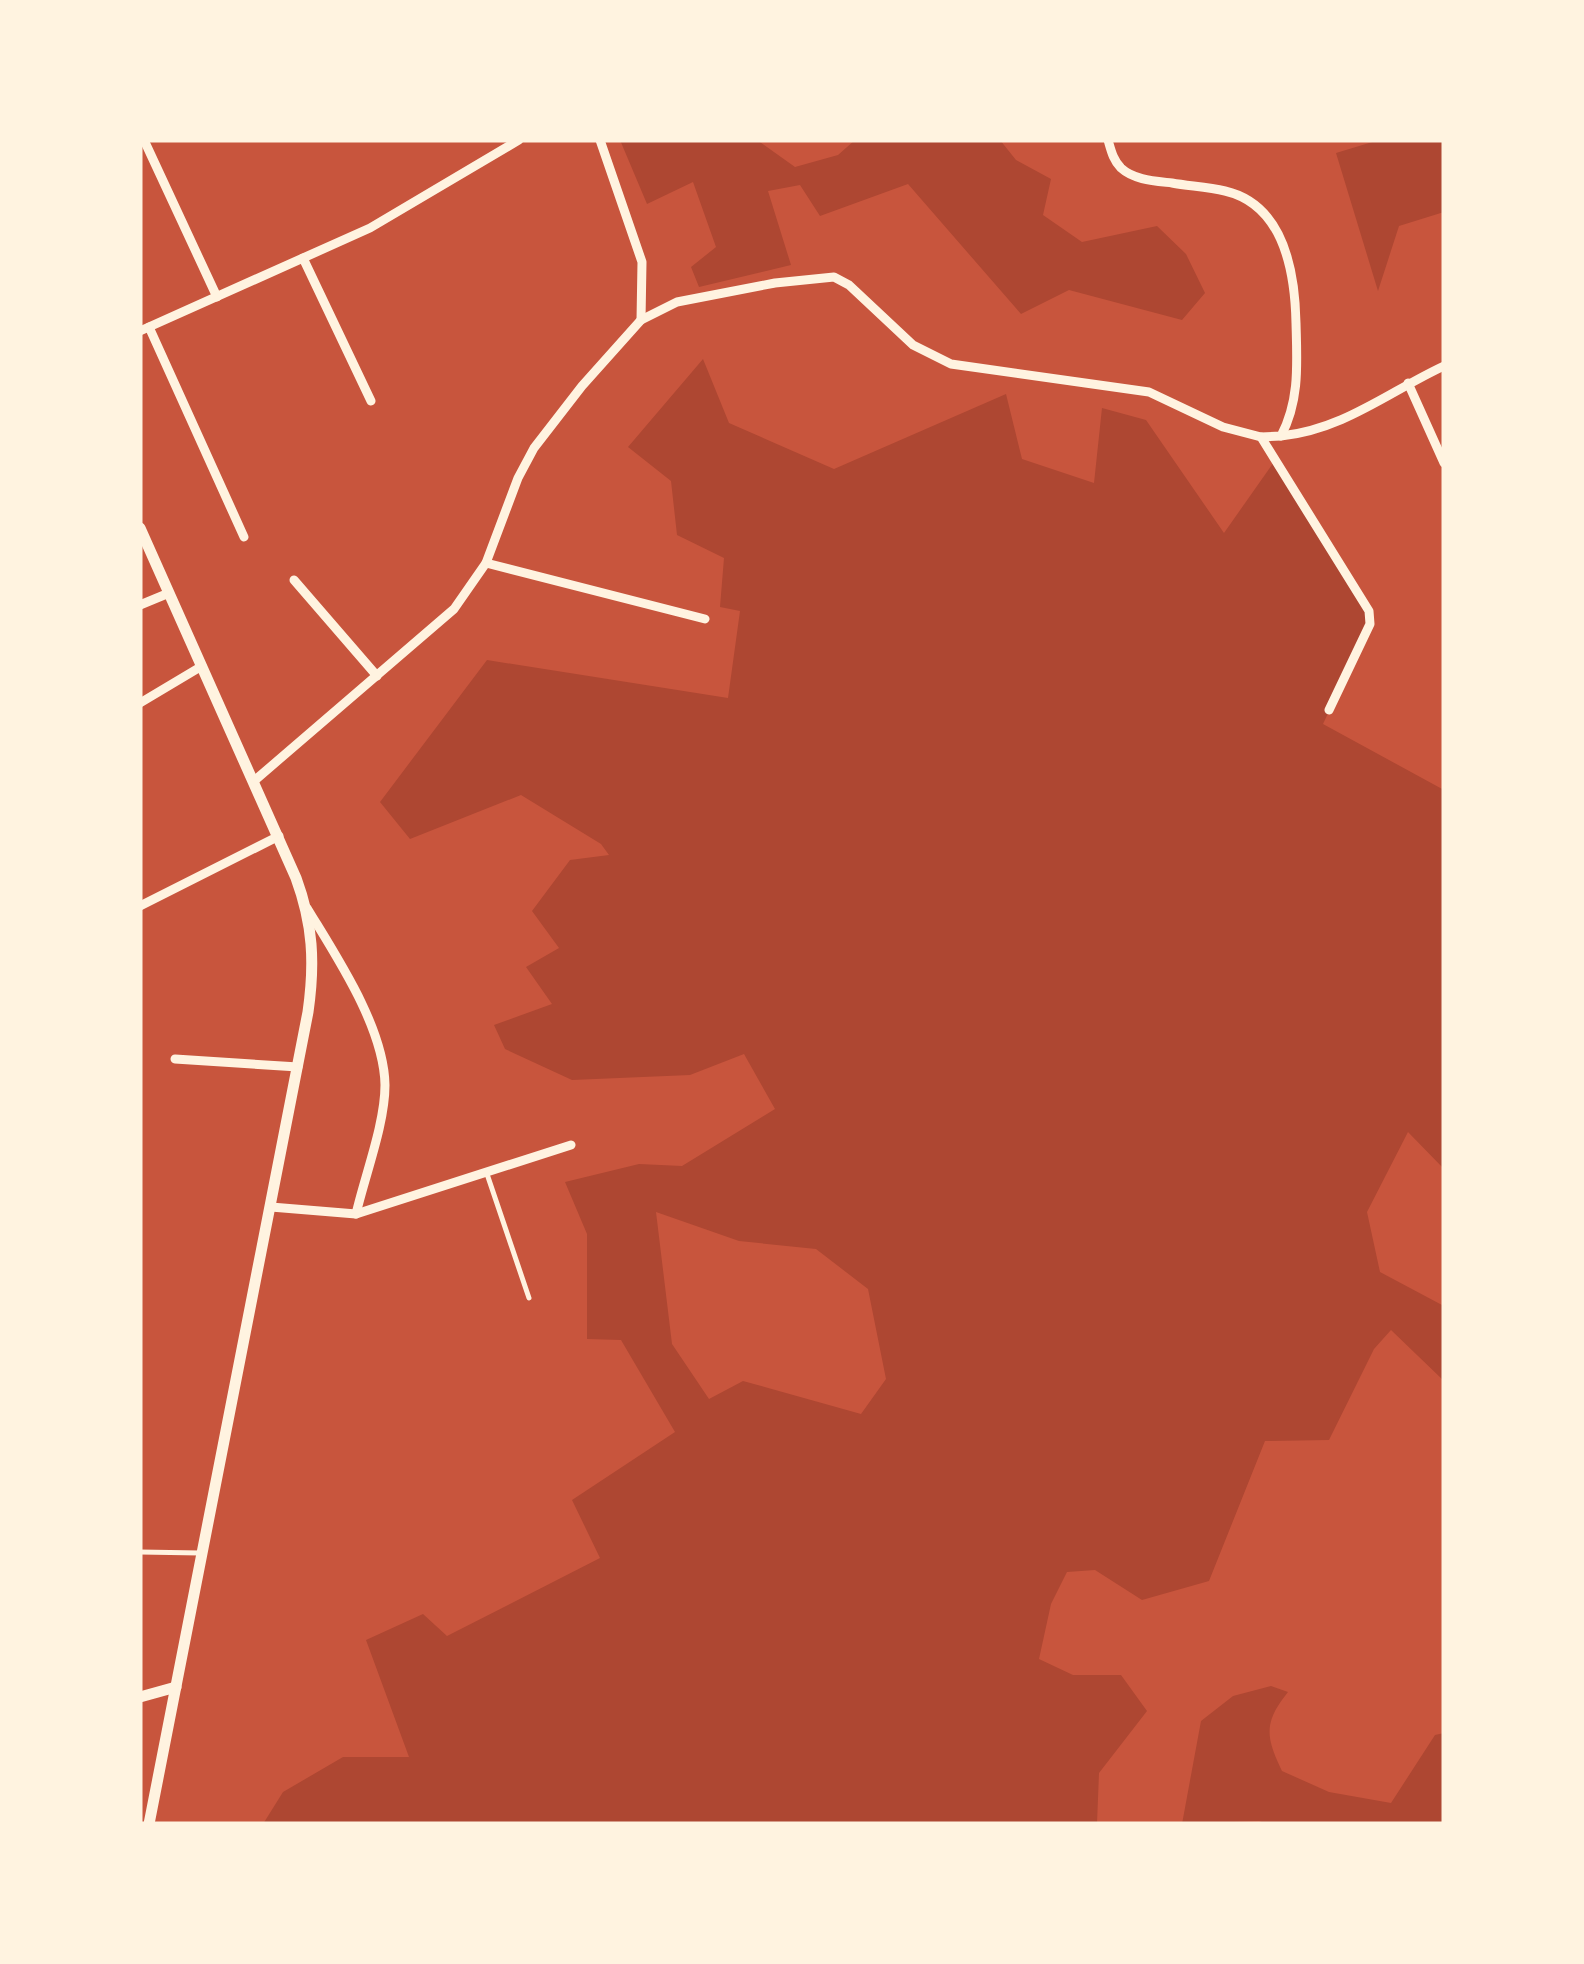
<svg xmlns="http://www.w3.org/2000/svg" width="1584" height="1964" viewBox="0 0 1584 1964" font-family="'Source Sans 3',sans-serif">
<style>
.green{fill:#ae4732;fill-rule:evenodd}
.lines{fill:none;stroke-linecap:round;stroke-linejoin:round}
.service{stroke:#fff3e0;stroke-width:5}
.minor{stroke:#fff3e0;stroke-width:9}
.tertiary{stroke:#fff3e0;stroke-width:11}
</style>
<rect width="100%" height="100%" fill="#c8553d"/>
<g class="green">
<polygon points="620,140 757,140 795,167 838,155 855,140 1000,140 1016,160 1051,179 1043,215 1082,242 1157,226 1186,254 1205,293 1182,320 1069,290 1021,314 908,184 820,216 800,185 768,191 791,265 699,287 691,267 716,247 693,182 647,204"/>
<polygon points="1379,140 1444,140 1444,212 1399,226 1378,291 1336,153"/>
<path d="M703,359L729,423L834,469L1006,394L1022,459L1094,483L1102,408L1146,420L1224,533L1276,459L1362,598L1370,624L1323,724L1444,790V1169L1408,1132L1367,1212L1380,1272L1442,1305L1444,1381L1391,1330L1374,1349L1329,1440L1265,1441L1209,1581L1142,1600L1095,1570L1067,1572L1051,1604L1039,1659L1073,1675H1121L1147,1711L1099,1773L1097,1824H263L283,1792L343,1757H409L366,1640L423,1614L447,1636L600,1558L572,1500L675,1432L621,1340L587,1339V1234L565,1182L639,1164L682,1166L775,1109L744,1054L690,1075L572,1080L505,1049L494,1025L552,1004L526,967L559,948L532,911L570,860L609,855L601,844L521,795L410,839L380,802L487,660L728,698L740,611L720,607L724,558L677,535L671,481L628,447ZM656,1212L739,1241L816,1249L868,1289L886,1379L861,1414L743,1381L709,1399L672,1344Z"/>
<path d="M1271,1686L1288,1692C1264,1722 1265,1736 1282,1771L1329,1792L1391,1803L1435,1735L1444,1733V1824H1267L1259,1821L1182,1824L1201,1721L1233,1696Z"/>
</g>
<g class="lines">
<g class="service">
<polyline points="487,1174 529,1298"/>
<polyline points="140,1552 200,1553"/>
</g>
<g class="minor">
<polyline points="144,140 217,297"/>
<polyline points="600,140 642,262 641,320"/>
<polyline points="303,258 371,401"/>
<polyline points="149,327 244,537"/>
<polyline points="140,331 370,228 519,140"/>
<polyline points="1408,383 1444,463"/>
<path d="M1281,436C1343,430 1390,391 1444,366"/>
<polyline points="1261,437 1369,611 1370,624 1329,710"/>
<polyline points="486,563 705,619"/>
<polyline points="294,580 377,676"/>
<polyline points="140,605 169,593"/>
<polyline points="140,703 202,666"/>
<path d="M254,781L454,609L486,563L518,478L534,448L582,386L641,320L677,302L775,283L834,277L849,285L913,345L951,364L1149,392L1223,427L1261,437L1281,436C1300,400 1297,363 1296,323C1295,273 1285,205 1225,191C1208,187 1189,186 1172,183C1155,181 1134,180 1121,168C1113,160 1111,150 1108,140"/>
<polyline points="140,906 279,836"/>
<polyline points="175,1059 298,1067"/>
<path d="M271,1207L356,1214C365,1175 385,1124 385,1085C384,1027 336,956 307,908"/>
<polyline points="356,1214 571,1145"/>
</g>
<g class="tertiary">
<path d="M140,528L296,878C313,924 315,963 308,1012L149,1824"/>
<polyline points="140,1697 176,1687"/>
</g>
</g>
<rect width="1584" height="1964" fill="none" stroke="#fff3e0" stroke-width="285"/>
</svg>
